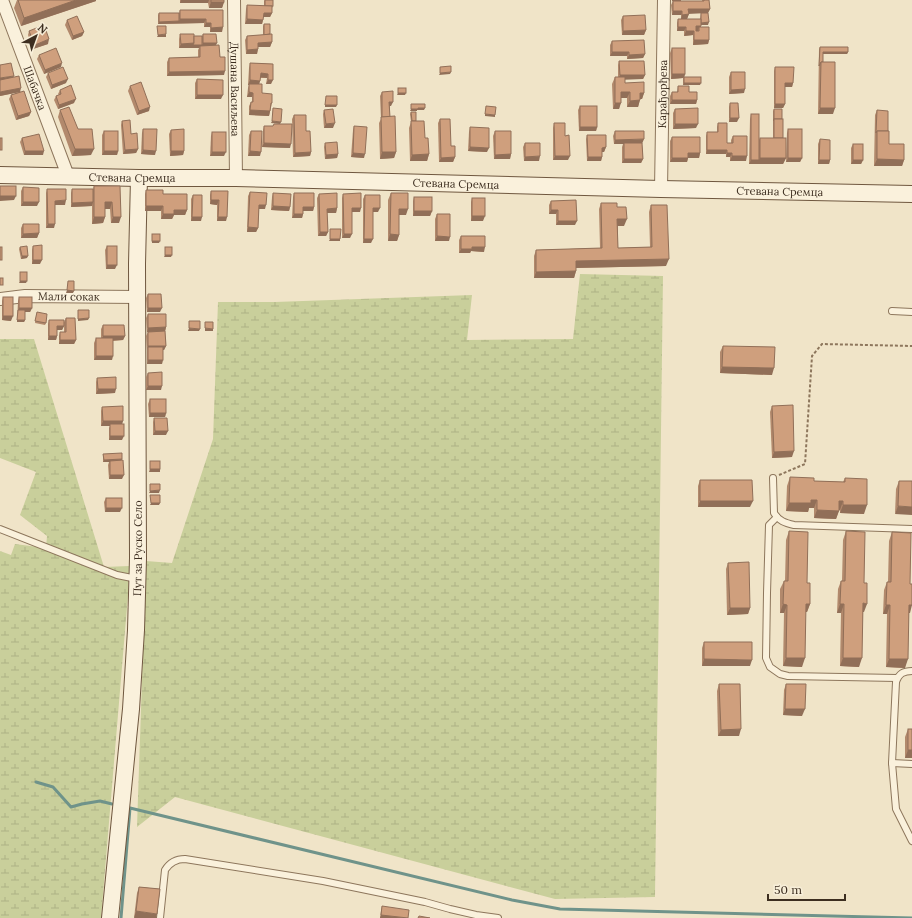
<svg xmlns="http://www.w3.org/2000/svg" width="912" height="918" viewBox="0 0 912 918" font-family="Lora,serif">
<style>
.wetland{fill:url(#wetland-marsh)}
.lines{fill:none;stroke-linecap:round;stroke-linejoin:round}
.stream{stroke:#6f938a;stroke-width:3}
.lane-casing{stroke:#8d765c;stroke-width:8}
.street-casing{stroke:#8d765c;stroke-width:14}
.secondary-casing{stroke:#6f573f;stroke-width:18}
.path{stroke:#8d765c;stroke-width:2;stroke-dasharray:3 2;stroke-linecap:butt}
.lane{stroke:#faf1dc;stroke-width:6}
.street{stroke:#faf1dc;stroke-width:12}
.secondary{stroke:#faf1dc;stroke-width:16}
.wall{fill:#b2896c}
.shaded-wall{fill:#916f58}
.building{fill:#cf9f7d;stroke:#916f58}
.labels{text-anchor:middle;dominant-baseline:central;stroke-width:3;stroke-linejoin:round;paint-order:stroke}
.street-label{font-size:11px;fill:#3d2e20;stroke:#f7eed8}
</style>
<defs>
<pattern id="wetland-marsh" width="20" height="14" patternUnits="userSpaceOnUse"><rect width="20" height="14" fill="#c9cf9b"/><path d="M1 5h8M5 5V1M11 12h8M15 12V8" fill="none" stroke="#aeb285"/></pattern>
</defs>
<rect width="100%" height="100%" fill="#f0e4c8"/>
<g class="wetland">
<polygon points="580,274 663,276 655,897 555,899 175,797 137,827 146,561 172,563 213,439 218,302 275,302 472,295 467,340 573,339"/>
<polygon points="0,339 34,339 104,567 129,566 128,595 101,918 0,918 0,551 11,555 15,544 46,548 47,536 20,515 36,472 0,458"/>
</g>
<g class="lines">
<g class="stream">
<polyline points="36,782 53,787 71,807 82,804 100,801 112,804"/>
<polyline points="121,918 130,808 512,900 560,909 912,918"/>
</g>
<g class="lane-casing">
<g id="lane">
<polyline points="892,311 912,312"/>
<path d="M773,478L774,513C779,521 785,523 794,525L912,529"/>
<polyline points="777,517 769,525 767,593 766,658 770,667 780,674 788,676 897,678"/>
<polyline points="0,529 117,575 137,579"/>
<path d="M912,671C904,671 899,673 896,682L892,763L896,809L912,841"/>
<polyline points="892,763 912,764"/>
<path d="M160,918L165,870C170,862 176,859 185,859L323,881L425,902L450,909L476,915L498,918"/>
</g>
</g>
<g class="street-casing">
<g id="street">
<path id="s1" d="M2,0L68,176"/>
<path id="s2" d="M234,0L236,178"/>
<path id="s3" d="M661,189L664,0"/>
<path id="s4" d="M0,299L25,296L137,297"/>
</g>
</g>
<g class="secondary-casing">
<g id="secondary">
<path id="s5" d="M0,175L139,178H236L661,189L912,194"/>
<path id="s6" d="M110,918L131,709L136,630L138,558L137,264L139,178"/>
</g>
</g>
<polyline class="path" points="779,475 805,464 812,356 822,344 912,346"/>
<use href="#lane" class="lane"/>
<use href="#street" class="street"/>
<use href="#secondary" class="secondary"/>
</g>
<g class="wall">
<polygon points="17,0 18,0 96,1 21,26 14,8"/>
<polygon points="180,0 224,0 224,2 222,8 209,8 208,3 180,3"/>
<polygon points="264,0 273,6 272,8 272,13 270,17 263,17 263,20 262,24 245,24 246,9 247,5 264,6"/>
<polygon points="702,0 709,0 710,9 708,13 708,25 701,25 701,27 709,40 708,44 693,45 693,35 684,36 684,31 677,31 677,23 678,19 700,19 701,13 689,13 687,19 681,19 681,15 672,15 671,5 673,1 702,1"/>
<polygon points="180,10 223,10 222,32 210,32 210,27 204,27 204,23 158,24 158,15 159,13 179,13"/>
<polygon points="623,16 646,30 644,35 622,35 621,20"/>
<polygon points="67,20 84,32 82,36 72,40 65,25"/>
<polygon points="264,24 270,34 272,42 270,47 258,47 257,54 246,54 245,40 247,36 263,35 263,26"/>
<polygon points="29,31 48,44 33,49 28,35"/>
<polygon points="180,34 194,36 202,36 203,34 216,45 220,57 224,75 167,76 167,62 169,58 198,57 198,50 199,48 179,48 179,39"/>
<polygon points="612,41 645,54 643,58 627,59 627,56 610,56 610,45"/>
<polygon points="820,47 848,52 847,54 823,54 823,62 833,114 818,114 819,49"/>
<polygon points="672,48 685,74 684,77 700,85 683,85 683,78 671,79 670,53"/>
<polygon points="39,55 61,67 44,74 37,59"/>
<polygon points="619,61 645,75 643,79 625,79 625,83 644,93 642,99 640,99 638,107 627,107 627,98 621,98 619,109 613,109 612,84 615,77 618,77 618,65"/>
<polygon points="250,63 273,64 271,84 266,84 267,78 260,78 259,84 262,93 272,103 269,116 249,115 249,106 251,102 252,102 252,97 247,97 248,88 249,85 248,85 249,68"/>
<polygon points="775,67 793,83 792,87 785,87 785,104 783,108 774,108 774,71"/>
<polygon points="731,72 744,93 729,94 729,77"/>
<polygon points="48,73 66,83 51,89 46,77"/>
<polygon points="13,77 31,112 29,116 16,120 9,99 11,95 19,92 0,96"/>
<polygon points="197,79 221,99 195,99 195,83"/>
<polygon points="130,86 149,111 137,115 128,91"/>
<polygon points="678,86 689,92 697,100 696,104 670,104 670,96 672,92 677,92"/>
<polygon points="60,90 74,103 58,109 54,100 56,96 59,95 58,94"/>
<polygon points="382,92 391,106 390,106 390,117 396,152 394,158 380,159 379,123 381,119 380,96"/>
<polygon points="730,103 737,122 729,122 729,107"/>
<polygon points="580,106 597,127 596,131 579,131 578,110"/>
<polygon points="675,109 696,128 673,129 673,113"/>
<polygon points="774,109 783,138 786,158 783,164 749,164 750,119 751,114 759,140 760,138 773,138 773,111"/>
<polygon points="60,110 91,155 72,156 58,117"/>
<polygon points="324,110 333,128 324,128 323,114"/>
<polygon points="877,110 888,131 889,144 904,160 902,166 874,166 875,115"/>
<polygon points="411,112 425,138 429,154 427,161 410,161 409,128 411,122 410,114"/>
<polygon points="294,115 306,131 311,152 310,156 293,157 292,119"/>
<polygon points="440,119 455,157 453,162 439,162 438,123"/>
<polygon points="122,121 131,134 138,149 136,153 123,154 121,125"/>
<polygon points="554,123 565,136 568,160 553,160 553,128"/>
<polygon points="718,123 727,143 731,143 731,140 733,136 746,161 730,161 730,157 726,157 726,154 706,154 706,136 707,132 717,132 717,127"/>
<polygon points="274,124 290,148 262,147 263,130 264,126 273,126"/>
<polygon points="354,126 364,158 351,157 353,130"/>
<polygon points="470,127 487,152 468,151 469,132"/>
<polygon points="143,129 155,155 141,154 142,133"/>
<polygon points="788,129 802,158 800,162 786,162 787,133"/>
<polygon points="171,130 184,151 183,155 170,156 169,134"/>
<polygon points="104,131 118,151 117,155 102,155 102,135"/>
<polygon points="251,131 260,156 248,156 249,135"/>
<polygon points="495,131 511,154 510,159 494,159 493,136"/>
<polygon points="615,131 642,144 643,159 641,163 622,163 622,147 623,144 614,144 613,136"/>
<polygon points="212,132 224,156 210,156 211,136"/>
<polygon points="587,135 606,147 604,152 602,152 602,157 601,161 587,161 586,139"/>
<polygon points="672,137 700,153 699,158 688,158 687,162 670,162 670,141"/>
<polygon points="22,138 43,155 24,155 20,142"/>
<polygon points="820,139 830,160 829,164 818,164 818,144"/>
<polygon points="325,143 338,154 337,158 325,159 324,147"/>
<polygon points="525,143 539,161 524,161 523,147"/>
<polygon points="853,144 863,160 861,164 851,164 851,148"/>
<polygon points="94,186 120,186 119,223 111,223 110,209 105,209 105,217 103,223 92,224 92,206 71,207 71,193 72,189 93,189"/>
<polygon points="23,187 37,206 21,206 21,191"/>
<polygon points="47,189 65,205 55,205 54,228 46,228 46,193"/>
<polygon points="146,190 163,194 187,210 185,215 174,215 172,219 161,219 161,211 145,211 145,194"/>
<polygon points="211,191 228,191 226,221 217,221 217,205 210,204 210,195"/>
<polygon points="250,192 265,209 259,209 258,228 256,232 247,232 248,196"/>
<polygon points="273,193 290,207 289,211 271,210 272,197"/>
<polygon points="294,193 314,207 313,211 303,211 303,214 302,218 292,218 293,197"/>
<polygon points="391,193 406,215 399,215 399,235 397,241 388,241 388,200"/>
<polygon points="319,194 337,208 336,213 327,213 328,232 326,236 318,236 317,198"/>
<polygon points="343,194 360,212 352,212 350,238 342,238 342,198"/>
<polygon points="193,195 201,221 191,221 191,199"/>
<polygon points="365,195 378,212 373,212 371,243 363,243 363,199"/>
<polygon points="414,197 432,211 430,216 413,216 413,201"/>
<polygon points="472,198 483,221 471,221 471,202"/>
<polygon points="551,201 575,225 556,225 556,214 549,214 549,205"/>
<polygon points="601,203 617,207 624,226 618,226 618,248 650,247 649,212 651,205 666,266 576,268 576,271 574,278 534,278 534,256 536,250 600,248 599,209"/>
<polygon points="437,214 449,241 435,241 435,219"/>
<polygon points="23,224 39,233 37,238 21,238 21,228"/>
<polygon points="461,236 484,252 471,251 470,253 459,253 459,240"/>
<polygon points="33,246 40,264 32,264 32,250"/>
<polygon points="107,246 115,269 106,269 105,250"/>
<polygon points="20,247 27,258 21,259 19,249"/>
<polygon points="148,294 160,312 147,312 146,298"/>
<polygon points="3,297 11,321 2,320 2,301"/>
<polygon points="19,297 32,308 30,312 25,312 25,320 24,322 17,322 18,301"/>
<polygon points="37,312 46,323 45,325 35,323"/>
<polygon points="148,314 166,327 165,331 166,346 164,350 163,350 162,364 147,364 147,350 146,336 148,332 147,332 146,318"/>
<polygon points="66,318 76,340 74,344 59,344 59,336 60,332 64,332 64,322"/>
<polygon points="49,320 64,326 62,330 57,330 57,336 56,340 48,340 48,324"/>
<polygon points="103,325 125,336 123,340 113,341 112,360 94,360 94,343 96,338 101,338 101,329"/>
<polygon points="723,346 772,375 720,373 720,352"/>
<polygon points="148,373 161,390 146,390 146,377"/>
<polygon points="97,378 115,393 96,394 96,382"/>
<polygon points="150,399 166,413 165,417 149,417 148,404"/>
<polygon points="772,406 792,457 772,458 770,412"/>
<polygon points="102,407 122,440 109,440 109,428 110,426 101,426 101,411"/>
<polygon points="154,418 166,435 153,435 153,422"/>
<polygon points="103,454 122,461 122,479 109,479 108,465 109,462 103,462"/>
<polygon points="790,477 814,481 843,482 845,478 864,514 840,513 840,510 839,510 836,519 814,518 814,508 809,508 808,512 786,511 787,486"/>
<polygon points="700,480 750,507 698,507 698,486"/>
<polygon points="899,481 912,481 895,514 896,489"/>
<polygon points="106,498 120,512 105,512 104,502"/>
<polygon points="789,531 807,583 810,604 807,612 805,612 802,667 783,666 784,613 780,613 780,589 784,581 785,581 786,540"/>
<polygon points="846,531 864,612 863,612 859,667 840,666 841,613 837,613 838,589 841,581 842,581 843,540"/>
<polygon points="892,532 910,613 909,613 905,668 886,667 887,614 883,614 884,590 887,582 888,582 889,541"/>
<polygon points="728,563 750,608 748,614 727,615 726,569"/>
<polygon points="704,642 750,666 702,666 702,648"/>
<polygon points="719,684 739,736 718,736 717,691"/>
<polygon points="786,684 802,716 783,715 784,690"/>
<polygon points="908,729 912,758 905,758 905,737"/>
<polygon points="139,887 160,889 134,918 137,893"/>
<polygon points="382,906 408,918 380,918 381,911"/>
</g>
<g class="shaded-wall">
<polygon points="76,0 96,0 96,1 21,26 24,18"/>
<polygon points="181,0 209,0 208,3 180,3"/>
<rect x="672" y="0" width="9" height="1"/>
<polygon points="211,2 224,2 222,8 209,8"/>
<polygon points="688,9 710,9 708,13 687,14"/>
<polygon points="673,11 682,11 681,15 672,15"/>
<polygon points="264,13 272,13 270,17 262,17"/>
<polygon points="689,14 687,19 681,19 682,15"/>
<polygon points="180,19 206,19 204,23 158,24 159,22 179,21"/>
<polygon points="247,19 263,20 262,24 245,24"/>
<polygon points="709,22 708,25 700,25 701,23"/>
<polygon points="206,23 211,23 210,27 204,27"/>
<polygon points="696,26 701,26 700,30 699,27 698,31 694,31"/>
<polygon points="223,27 222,32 210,32 211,28"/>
<polygon points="678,27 686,27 684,31 677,31"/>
<polygon points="646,30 644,35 622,35 623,31"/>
<polygon points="686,31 694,31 693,35 684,36"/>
<polygon points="84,32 82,36 72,40 73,36"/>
<polygon points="166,34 166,37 157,37 158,35"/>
<polygon points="49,39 48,44 33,49 35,45"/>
<polygon points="694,40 709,40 708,44 693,45"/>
<polygon points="272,42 270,47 256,47 258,43"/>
<polygon points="194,43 202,45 203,43 217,43 215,47 200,46 199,48 179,48 181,44"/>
<polygon points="258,49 257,54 246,54 247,50"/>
<polygon points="612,52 629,52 627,56 610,56"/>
<polygon points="823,52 848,52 847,54 823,54"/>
<polygon points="645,54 643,58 627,59 629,55"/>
<polygon points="62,63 61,67 44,74 45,70"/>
<polygon points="225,71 224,75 167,76 169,72"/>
<polygon points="451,72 450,74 439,75 440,73"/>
<polygon points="261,73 268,74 267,78 259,77"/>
<polygon points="672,74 685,74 684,78 684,77 683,78 671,79"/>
<polygon points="620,75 645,75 643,79 618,80"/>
<polygon points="14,76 12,80 0,82 0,78"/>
<polygon points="68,79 66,83 51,89 52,85"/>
<polygon points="250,80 260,81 259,85 248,85"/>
<polygon points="268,80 273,80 271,84 266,84"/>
<polygon points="684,83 701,83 700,85 683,85"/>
<polygon points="785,83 793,83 792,87 783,87"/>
<polygon points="21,88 20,92 0,96 0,92"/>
<polygon points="745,89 744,93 729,94 731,90"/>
<polygon points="249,92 253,93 252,97 247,97"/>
<polygon points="621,92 630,92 627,98 618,98"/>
<polygon points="398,93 406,93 405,95 397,95"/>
<polygon points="640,93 644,93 642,99 638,99"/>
<polygon points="197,95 223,95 221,99 195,99"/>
<polygon points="76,99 74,103 58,109 59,105"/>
<polygon points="640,100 638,107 627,107 630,101"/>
<polygon points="672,100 697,100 696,104 670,104"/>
<polygon points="389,102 393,102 391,106 388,106"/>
<polygon points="615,103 621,103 619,109 613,109"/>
<polygon points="775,104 785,104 783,108 774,108"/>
<polygon points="325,105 337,105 336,107 325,107"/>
<polygon points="150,107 149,111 137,115 139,111"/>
<polygon points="418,108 425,108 424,110 417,110 417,111 410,111 411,109"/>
<polygon points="820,108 835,108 833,114 818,114"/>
<polygon points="250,110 270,111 269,116 249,115"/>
<polygon points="31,112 29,116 16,120 18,116"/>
<polygon points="485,114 495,115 495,117 485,116"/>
<polygon points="730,118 739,118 737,122 729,122"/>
<polygon points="272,121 281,122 280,124 271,123"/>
<polygon points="335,123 333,128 324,128 326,124"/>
<polygon points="675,124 698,124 696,128 673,129"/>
<polygon points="580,127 597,127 596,131 579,131"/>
<polygon points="644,139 642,144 614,144 615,140"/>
<polygon points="264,143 291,144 290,148 262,147"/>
<polygon points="470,147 489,148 487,152 468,151"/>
<polygon points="606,147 604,152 601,152 602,148"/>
<polygon points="75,149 94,149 91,155 72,156"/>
<polygon points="138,149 136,153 123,154 125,150"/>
<polygon points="143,150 156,151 155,155 141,154"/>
<polygon points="707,150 727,150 726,154 706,154"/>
<polygon points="25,151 44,151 43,155 24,155"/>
<polygon points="104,151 118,151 117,155 102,155"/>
<polygon points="171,151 184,151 183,155 170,156"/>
<polygon points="250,151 261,152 260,156 248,156"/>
<polygon points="212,152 226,152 224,156 210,156"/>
<polygon points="311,152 310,156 293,157 295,153"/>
<polygon points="382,152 396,152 394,158 380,159"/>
<polygon points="353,153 365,154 364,158 351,157"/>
<polygon points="688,153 700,153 699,158 687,158"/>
<polygon points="727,153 732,153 730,157 726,157"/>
<polygon points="338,154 337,158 325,159 326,155"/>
<polygon points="429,154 427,161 410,161 412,155"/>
<polygon points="511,154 510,159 494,159 495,155"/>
<polygon points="540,156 539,161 524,161 525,157"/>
<polygon points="555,156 570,156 568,160 553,160"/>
<polygon points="732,156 747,156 746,161 730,161"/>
<polygon points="455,157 453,162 439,162 441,158"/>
<polygon points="588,157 602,157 601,161 587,161"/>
<polygon points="672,158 688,158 687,162 670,162"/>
<polygon points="760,158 786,158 783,164 749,164 751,160 759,160"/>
<polygon points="788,158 802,158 800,162 786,162"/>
<polygon points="624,159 643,159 641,163 622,163"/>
<polygon points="877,159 904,160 902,166 874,166"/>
<polygon points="819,160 830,160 829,164 818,164"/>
<polygon points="853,160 863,160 861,164 851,164"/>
<polygon points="0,196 16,196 14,200 0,201"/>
<polygon points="66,200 65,205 53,205 55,201"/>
<polygon points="211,200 219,200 217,205 210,204"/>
<polygon points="23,202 39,202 37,206 21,206"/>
<polygon points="93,202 92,206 71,207 72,203"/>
<polygon points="105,202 112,202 110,209 103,209"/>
<polygon points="259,205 266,205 265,209 257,209"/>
<polygon points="146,206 163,206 161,211 145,211"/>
<polygon points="273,206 290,207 289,211 271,210"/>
<polygon points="303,207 314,207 313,211 302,211"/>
<polygon points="337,208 336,213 326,213 327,209"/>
<polygon points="352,208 361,208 360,212 350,212"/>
<polygon points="373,208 380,208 378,212 371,212"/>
<polygon points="399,209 408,209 406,215 397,215"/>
<polygon points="174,210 187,210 185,215 174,215 172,219 161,219 163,214"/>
<polygon points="551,210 558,210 556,214 549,214"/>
<polygon points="414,211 432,211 430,216 413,216"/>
<polygon points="294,214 303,214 302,218 292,218"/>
<polygon points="472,216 485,216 483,221 471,221"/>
<polygon points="94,217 105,217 103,223 92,224"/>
<polygon points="113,217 121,217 119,223 111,223"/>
<polygon points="192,217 202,217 201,221 191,221"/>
<polygon points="218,217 227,217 226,221 217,221"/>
<polygon points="617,219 627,219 624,226 615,226"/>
<polygon points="558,221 577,221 575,225 556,225"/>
<polygon points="48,224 55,224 54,228 46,228"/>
<polygon points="248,227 258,228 256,232 247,232"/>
<polygon points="320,232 328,232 326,236 318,236"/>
<polygon points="39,233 37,238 21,238 23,234"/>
<polygon points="344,234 352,234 350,238 342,238"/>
<polygon points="390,234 399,235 397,241 388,241"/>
<polygon points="437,236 450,237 449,241 435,241"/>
<polygon points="330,239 340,239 340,241 329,241"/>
<polygon points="364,239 373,239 371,243 363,243"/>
<polygon points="152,241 160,241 159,243 152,243"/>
<polygon points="472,247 485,247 484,252 471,251 470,253 459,253 461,249"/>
<polygon points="165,255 172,255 171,257 164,257"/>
<polygon points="22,256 28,256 27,258 21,259"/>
<polygon points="669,259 666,266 573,268 576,261"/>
<polygon points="33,260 42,260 40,264 32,264"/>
<polygon points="107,265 117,265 115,269 106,269"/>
<polygon points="576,271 574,278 534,278 536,272"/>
<polygon points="20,281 27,281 26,283 19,283"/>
<polygon points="67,290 74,291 73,293 66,293"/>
<polygon points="19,308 32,308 30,312 18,312 18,310 17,312"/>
<polygon points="148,308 162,308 160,312 147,312"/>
<polygon points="3,316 13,316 11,321 2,320"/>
<polygon points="89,318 88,320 78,321 78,319"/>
<polygon points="17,320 25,320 24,322 17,322"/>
<polygon points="57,326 64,326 62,330 56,330"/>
<polygon points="166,327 165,332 147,332 148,328"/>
<polygon points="189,328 200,329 199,331 188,331"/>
<polygon points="205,328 213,329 213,331 205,331"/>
<polygon points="49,336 57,336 56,340 48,340"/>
<polygon points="103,336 125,336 123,340 101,341"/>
<polygon points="60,340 76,340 74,344 59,344"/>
<polygon points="148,346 166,346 164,350 148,350 148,347 147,350"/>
<polygon points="96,356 113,356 112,360 94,360"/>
<polygon points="148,360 163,360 162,364 147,364"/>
<polygon points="722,367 774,368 772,375 720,373"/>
<polygon points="148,386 162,386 161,390 146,390"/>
<polygon points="98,389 116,389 115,393 96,394"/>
<polygon points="150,413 166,413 165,417 149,417"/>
<polygon points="103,421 123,421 122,425 110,424 110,426 101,426"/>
<polygon points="155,431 168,431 166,435 153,435"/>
<polygon points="110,436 124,436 122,440 109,440"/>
<polygon points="794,451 792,457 772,458 774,452"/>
<polygon points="122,459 121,462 103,462 104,460"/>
<polygon points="150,469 160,469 160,472 149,472"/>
<polygon points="110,475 124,475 122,479 109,479"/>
<polygon points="160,490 159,493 149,493 150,491"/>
<polygon points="811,500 817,500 814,508 809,508 808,512 786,511 789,503"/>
<polygon points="700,501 753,501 750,507 698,507"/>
<polygon points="839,501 843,501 840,510 836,510"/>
<polygon points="151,503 160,503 159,505 150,505"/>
<polygon points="843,505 867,505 864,514 840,513"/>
<polygon points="898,506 912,507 912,515 895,514"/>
<polygon points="106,508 122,508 120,512 105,512"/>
<polygon points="817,510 839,511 836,519 814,518"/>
<polygon points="863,603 867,604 864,612 860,612"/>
<polygon points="783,604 787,605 784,613 780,613"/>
<polygon points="806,604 810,604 807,612 803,612"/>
<polygon points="840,604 844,604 841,613 837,613"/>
<polygon points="886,605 890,605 887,614 883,614"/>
<polygon points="909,605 912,605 910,613 906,613"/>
<polygon points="730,608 750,608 748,614 727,615"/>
<polygon points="786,658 805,658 802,667 783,666"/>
<polygon points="843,658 862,658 859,667 840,666"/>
<polygon points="704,659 752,660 750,666 702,666"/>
<polygon points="889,659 908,659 905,668 886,667"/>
<polygon points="785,709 805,709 802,716 783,715"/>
<polygon points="741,729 739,736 718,736 721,730"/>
<polygon points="908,750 912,750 912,758 905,758"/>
<polygon points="136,911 157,914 156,918 134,918"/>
<polygon points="381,915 404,918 380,918"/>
</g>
<g class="building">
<polygon points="18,0 76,0 24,18"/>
<rect x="211" y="0" width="13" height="2"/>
<rect x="265" y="0" width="8" height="6"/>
<polygon points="704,0 709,0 710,9 688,9 689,14 682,15 682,11 673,11 673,1 704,1"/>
<polygon points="247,5 272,6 272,13 264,13 263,20 247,19"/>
<polygon points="180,10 223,10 223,27 211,28 211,23 206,23 206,19 180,19"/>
<polygon points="159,13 179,13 179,21 159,22"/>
<polygon points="701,13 708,13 709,22 701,23"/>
<polygon points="645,15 646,30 623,31 623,16"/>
<polygon points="77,16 84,32 73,36 67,20"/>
<polygon points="678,19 701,19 701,26 696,26 696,31 699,31 699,27 709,27 709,40 694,40 694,31 686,31 686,27 678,27"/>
<polygon points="264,24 270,24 270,34 264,35"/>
<polygon points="44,25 49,39 35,45 29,31"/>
<polygon points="157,26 166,26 166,34 158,35"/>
<polygon points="180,34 194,34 194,43 181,44"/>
<polygon points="203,34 216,34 217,43 203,43"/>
<polygon points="272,34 272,42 258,43 258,49 247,50 247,36"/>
<polygon points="194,36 202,36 202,45 193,45 194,43"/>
<polygon points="644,40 645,54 629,55 629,52 612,52 612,41"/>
<polygon points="219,45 220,57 225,57 225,71 169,72 169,58 200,57 200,46"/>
<polygon points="820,47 848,47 848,52 823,52 823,62 821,62 819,66"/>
<polygon points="56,48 62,63 45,70 39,55"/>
<rect x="672" y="48" width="13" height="26"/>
<polygon points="619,61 644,61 645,75 620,75"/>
<polygon points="821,62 835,62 835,108 820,108"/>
<polygon points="11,63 14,76 0,78 0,65"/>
<polygon points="250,63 273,64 273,80 268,80 268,74 261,73 260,81 250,80"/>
<polygon points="451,66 451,72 440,73 440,67"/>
<polygon points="63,67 68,79 52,85 48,73"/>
<polygon points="775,67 794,67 793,83 785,83 785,104 775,104"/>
<polygon points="731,72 745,72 745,89 731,90"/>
<polygon points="19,76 21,88 0,92 0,80"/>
<polygon points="615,77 625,77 625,83 644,82 644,93 640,93 640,100 630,101 630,92 621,92 621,103 615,103"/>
<rect x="684" y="77" width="17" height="6"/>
<polygon points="197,79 223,80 223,95 197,95"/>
<polygon points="141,82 150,107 139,111 130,86"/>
<polygon points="249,84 262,84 262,93 272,94 272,103 271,103 270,111 250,110 251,102 253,102 253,93 249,92"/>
<polygon points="71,85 76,99 59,105 56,96 61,94 60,90"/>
<polygon points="678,86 689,86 689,92 697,92 697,100 672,100 672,92 678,92"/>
<rect x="398" y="88" width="8" height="5"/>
<polygon points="24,91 31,112 18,116 11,95"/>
<polygon points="393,91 393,102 389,102 390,117 382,117 382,92"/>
<polygon points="326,96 337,96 337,105 325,105"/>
<polygon points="730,103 738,103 739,118 730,118"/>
<polygon points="411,104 425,104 425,108 418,108 418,109 411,109"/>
<polygon points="486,106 496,107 495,115 485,114"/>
<rect x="580" y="106" width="17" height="21"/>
<polygon points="69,107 78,129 92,129 94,149 75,149 60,110"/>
<polygon points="273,108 282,109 281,122 272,121"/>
<polygon points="698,108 698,124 675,124 675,109"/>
<polygon points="333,109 335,123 326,124 324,110"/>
<polygon points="774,109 782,109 782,119 774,119 774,121"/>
<polygon points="877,110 888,111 888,131 877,131 876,133"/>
<polygon points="411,112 416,112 416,121 412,121"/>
<rect x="751" y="114" width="8" height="46"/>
<polygon points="294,115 306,115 306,131 310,131 311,152 295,153"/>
<polygon points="395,116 396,152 382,152 381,117"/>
<polygon points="440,119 450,119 451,146 455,146 455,157 441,158"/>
<rect x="774" y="119" width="9" height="19"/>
<polygon points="130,120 131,134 137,133 138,149 125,150 122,121"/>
<polygon points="411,121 424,121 425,138 428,138 429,154 412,155"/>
<polygon points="554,123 565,123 565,136 569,135 570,156 555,156"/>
<polygon points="718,123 727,123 727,143 733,143 733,136 747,136 747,156 732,156 732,153 727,153 727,150 707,150 707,132 718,132"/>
<polygon points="274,124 292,124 291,144 264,143 264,126 273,126"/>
<polygon points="354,126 367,127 365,154 353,153"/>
<polygon points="470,127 489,128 489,148 470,147"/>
<polygon points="143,129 157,129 156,151 143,150"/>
<polygon points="184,129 184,151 171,151 171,130"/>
<rect x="788" y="129" width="14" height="29"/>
<rect x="104" y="131" width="14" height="20"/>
<polygon points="251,131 262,131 261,152 250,151"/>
<polygon points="495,131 511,131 511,154 495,155"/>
<polygon points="615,131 644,131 644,139 615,140"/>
<polygon points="877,131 889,131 889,144 904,144 904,160 877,159"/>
<rect x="212" y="132" width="14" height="20"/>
<polygon points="39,134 44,151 25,151 22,138"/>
<polygon points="587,135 606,135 606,147 602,148 602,157 588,157"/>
<polygon points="672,137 700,137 700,153 688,153 688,158 672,158"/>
<rect x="0" y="138" width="2" height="12"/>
<rect x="760" y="138" width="26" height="20"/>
<polygon points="820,139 830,140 830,160 819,160"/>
<polygon points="337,142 338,154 326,155 325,143"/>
<polygon points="525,143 540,143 540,156 525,157"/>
<polygon points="624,143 642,143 643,159 624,159"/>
<rect x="853" y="144" width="10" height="16"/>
<rect x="0" y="186" width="16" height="10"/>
<polygon points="94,186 120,186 121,217 113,217 112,202 105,202 105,217 94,217"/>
<polygon points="23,187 39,188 39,202 23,202"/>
<polygon points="47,189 66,189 66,200 55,201 55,224 48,224"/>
<polygon points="72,189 93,189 93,202 72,203"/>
<polygon points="146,190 163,190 163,194 187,194 187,210 174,210 174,214 163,214 163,206 146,206"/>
<polygon points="211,191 228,191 227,217 218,217 219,200 211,200"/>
<polygon points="250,192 267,193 266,205 259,205 258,228 248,227"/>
<polygon points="273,193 291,194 290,207 273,206"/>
<polygon points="294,193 314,193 314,207 303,207 303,214 294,214"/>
<polygon points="337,193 337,208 327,209 328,232 320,232 319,194"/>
<polygon points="361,193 361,208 352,208 352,234 344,234 343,194"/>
<polygon points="391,193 408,193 408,209 399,209 399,235 390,234"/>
<polygon points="193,195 202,195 202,217 192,217"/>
<polygon points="365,195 380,195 380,208 373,208 373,239 364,239"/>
<rect x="414" y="197" width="18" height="14"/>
<rect x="472" y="198" width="13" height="18"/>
<polygon points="576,200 577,221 558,221 558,210 551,210 551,201"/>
<polygon points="601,203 617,203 617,207 626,207 627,219 617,219 618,248 652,247 651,205 667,205 669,259 576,261 576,271 536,272 536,250 602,248"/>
<polygon points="437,214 450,214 450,237 437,236"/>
<polygon points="23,224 39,224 39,233 23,234"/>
<polygon points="330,229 341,229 340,239 330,239"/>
<rect x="152" y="234" width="8" height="7"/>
<polygon points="461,236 485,236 485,247 472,247 472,249 461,249"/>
<polygon points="42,245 42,260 33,260 33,246"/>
<polygon points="27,246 28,256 22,256 20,247"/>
<rect x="107" y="246" width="10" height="19"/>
<rect x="0" y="247" width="2" height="13"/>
<rect x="165" y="247" width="7" height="8"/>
<rect x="20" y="272" width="7" height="9"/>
<rect x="0" y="278" width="3" height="7"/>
<polygon points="68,281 74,281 74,291 67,290"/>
<polygon points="148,294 161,294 162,308 148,308"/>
<rect x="3" y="297" width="10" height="19"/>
<rect x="19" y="297" width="13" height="11"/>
<polygon points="18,310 25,310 25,320 17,320"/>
<polygon points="78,310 89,310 89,318 78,319"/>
<polygon points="37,312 47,314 46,323 35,321"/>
<polygon points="148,314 166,314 166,327 148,328"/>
<polygon points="66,318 75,318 76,340 60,340 60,332 66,332"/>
<polygon points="49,320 64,320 64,326 57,326 57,336 49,336"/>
<polygon points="189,321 200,321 200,329 189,328"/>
<polygon points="205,322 213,322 213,329 205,328"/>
<polygon points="103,325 124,325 125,336 103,336"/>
<polygon points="165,331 166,346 148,346 148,332"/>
<rect x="96" y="338" width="17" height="18"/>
<polygon points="723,346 775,347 774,368 722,367"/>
<rect x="148" y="347" width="15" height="13"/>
<polygon points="162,372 162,386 148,386 148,373"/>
<polygon points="116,377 116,389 98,389 97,378"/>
<rect x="150" y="399" width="16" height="14"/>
<polygon points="793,405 794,451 774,452 772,406"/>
<polygon points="123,406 123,421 103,421 102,407"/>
<polygon points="154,418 167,418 168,431 155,431"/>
<rect x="110" y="424" width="14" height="12"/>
<polygon points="122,453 122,459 104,460 103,454"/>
<polygon points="123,460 124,475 110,475 110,461"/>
<rect x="150" y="461" width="10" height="8"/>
<polygon points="790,477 814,478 814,481 845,482 845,478 867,479 867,505 843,505 843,501 839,501 839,511 817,510 817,500 811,500 811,503 789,503"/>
<polygon points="700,480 752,480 753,501 700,501"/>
<polygon points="899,481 912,481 912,507 898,506"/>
<polygon points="150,484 160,484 160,490 150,491"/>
<polygon points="150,495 160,495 160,503 151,503"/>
<rect x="106" y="498" width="16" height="10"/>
<polygon points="789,531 808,532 807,583 810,583 810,604 806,604 805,658 786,658 787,605 783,604 784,581 788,581"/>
<polygon points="846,531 865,532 864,583 867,583 867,604 863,603 862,658 843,658 844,604 840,604 841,581 845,581"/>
<polygon points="892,532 911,533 910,584 912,584 912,605 909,605 908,659 889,659 890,605 886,605 887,582 891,582"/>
<polygon points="749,562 750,608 730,608 728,563"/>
<polygon points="704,642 752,642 752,660 704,659"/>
<polygon points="719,684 740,684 741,729 721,730"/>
<polygon points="786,684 806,684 805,709 785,709"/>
<rect x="908" y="729" width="4" height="21"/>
<polygon points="139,887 160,889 157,914 136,911"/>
<polygon points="382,906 409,910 408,918 381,915"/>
<polygon points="419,916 430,918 418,918"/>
</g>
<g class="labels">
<g class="street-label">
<text stroke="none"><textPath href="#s1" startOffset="94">Шабачка</textPath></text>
<text stroke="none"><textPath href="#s2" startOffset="89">Душана Васиљева</textPath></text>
<text stroke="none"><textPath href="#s3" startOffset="95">Карађорђева</textPath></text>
<text stroke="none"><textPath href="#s5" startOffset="132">Стевана Сремца</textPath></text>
<text stroke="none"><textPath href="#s5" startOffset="456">Стевана Сремца</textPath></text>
<text stroke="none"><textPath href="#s5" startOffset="780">Стевана Сремца</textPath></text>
<text stroke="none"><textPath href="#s4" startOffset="69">Мали сокак</textPath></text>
<text stroke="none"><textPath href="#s6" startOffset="371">Пут за Руско Село</textPath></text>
</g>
</g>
<g transform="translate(36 36) rotate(41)" stroke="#f7eed8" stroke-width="3" paint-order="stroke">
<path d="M0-3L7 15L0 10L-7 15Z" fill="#3d2e20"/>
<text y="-6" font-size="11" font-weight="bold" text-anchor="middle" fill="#3d2e20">N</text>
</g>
<path d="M768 894v6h77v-6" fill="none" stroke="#3d2e20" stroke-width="2"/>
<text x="774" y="894" font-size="12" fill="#3d2e20" stroke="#f7eed8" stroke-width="3" paint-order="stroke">50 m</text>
</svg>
